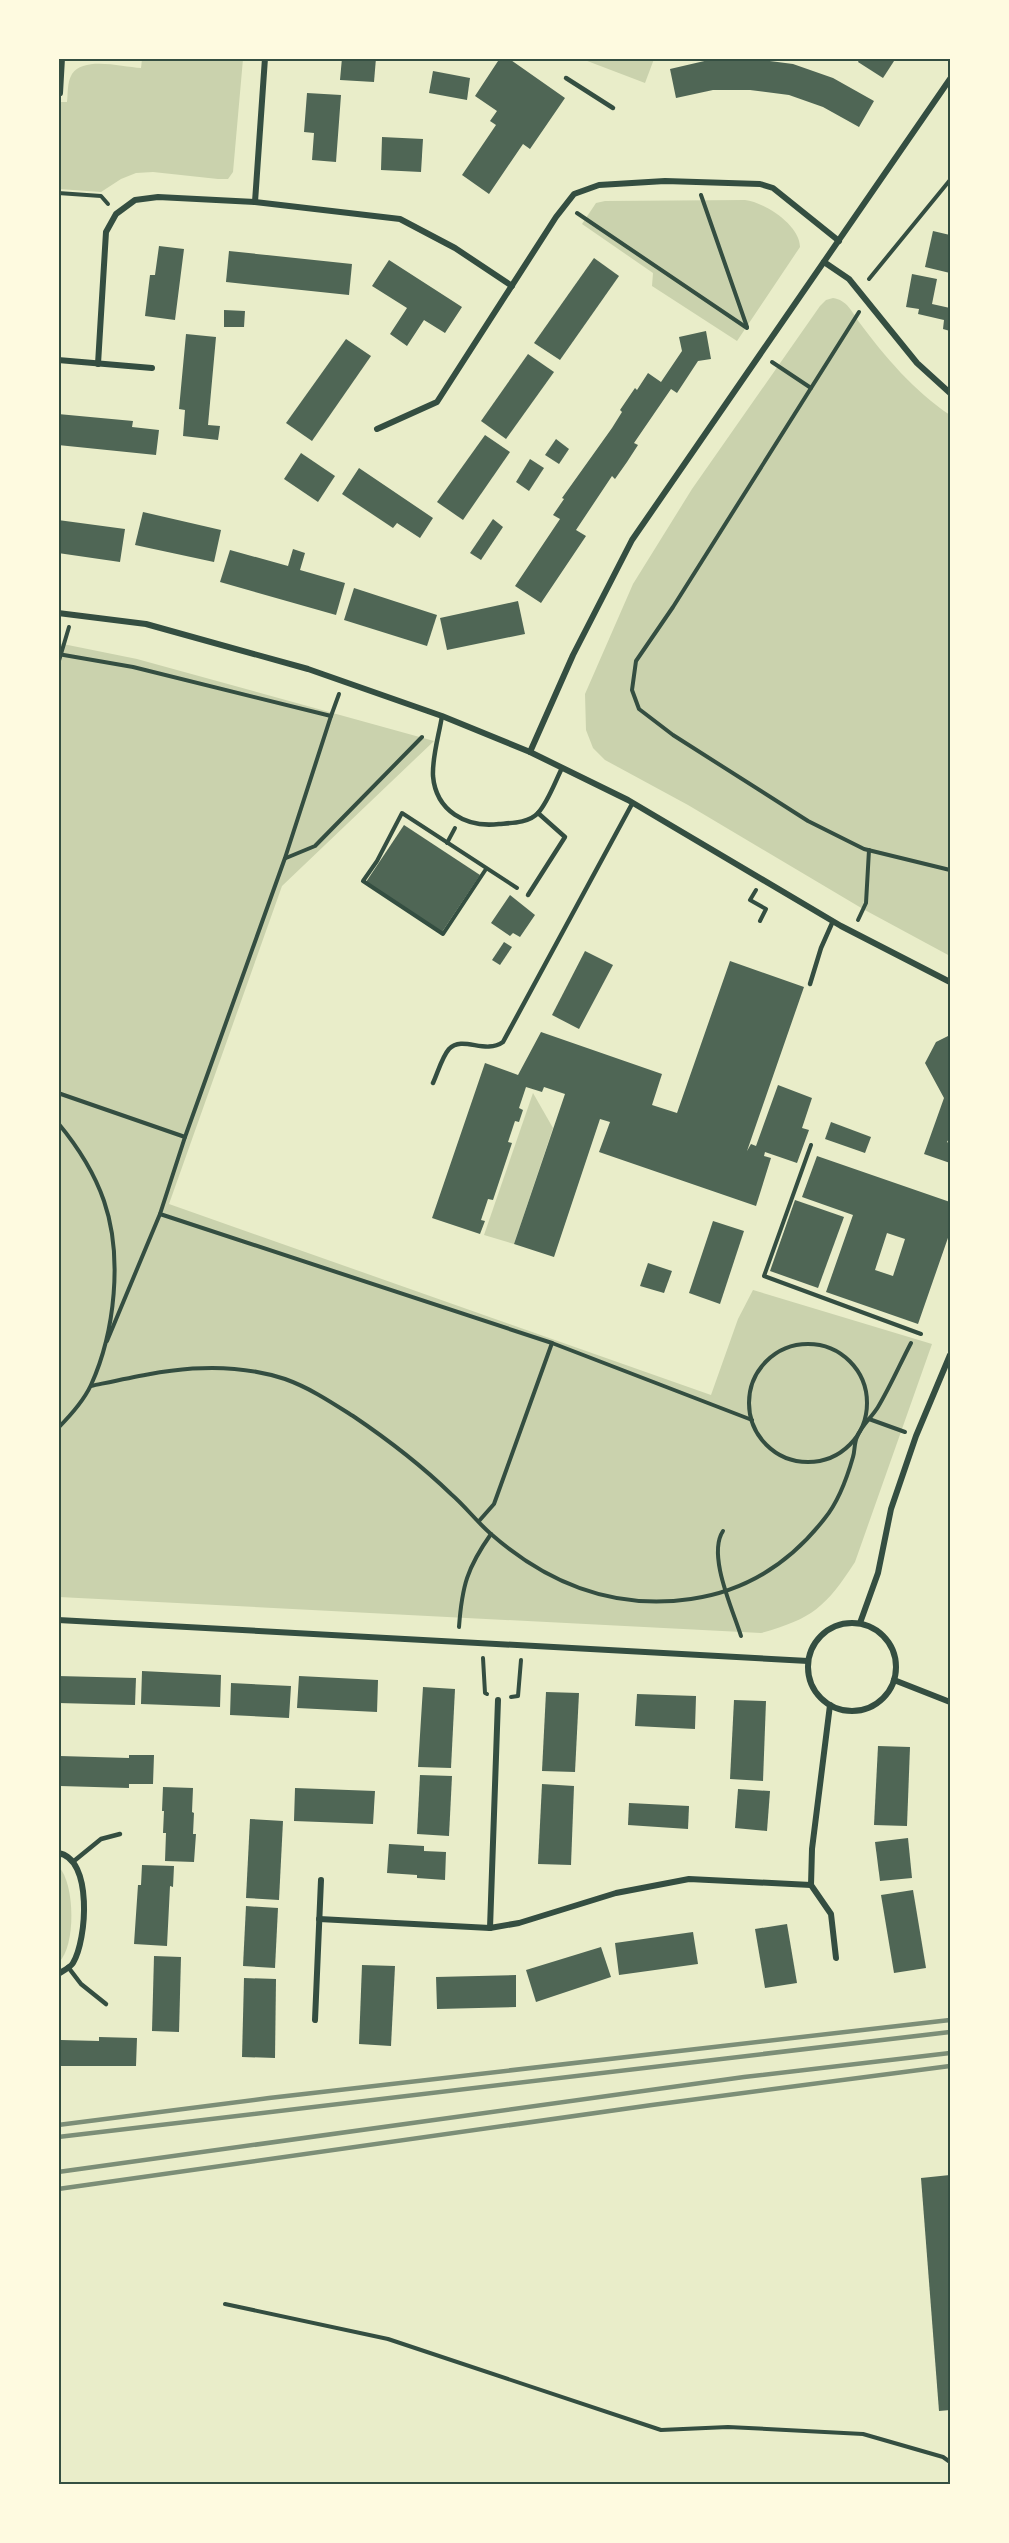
<svg xmlns="http://www.w3.org/2000/svg" width="1009" height="2543" viewBox="0 0 1009 2543" font-family="Cabin,sans-serif">
<style>
.green{fill:#cad2ad}
.building{fill:#4f6655;fill-rule:evenodd}
.lines{fill:none;stroke-linecap:round;stroke-linejoin:round}
.path{stroke:#344e41;stroke-width:4}
.service{stroke:#344e41;stroke-width:4.5}
.minor{stroke:#344e41;stroke-width:6}
.rail{stroke:#7c8e77;stroke-width:4.5}
.neatline{fill:none;stroke:#344e41;stroke-width:2}
</style>
<rect width="100%" height="100%" fill="#e9edc9"/>
<g class="green">
<path d="M142,59H243L233,172L228,179H218L153,172L136,173L121,179L101,192L59,189V102H67C68,93 67,82 72,74C84,56 122,67 141,68Z"/>
<polygon points="582,59 654,59 645,83"/>
<path d="M745,200C764,202 800,225 800,247L737,341L652,286L653,273L582,224L596,203L605,201Z"/>
<path d="M833,298C847,300 852,312 859,322C885,357 914,391 950,415V956L863,909L688,805L605,760L593,748L586,730L585,694L633,584L692,489L820,306L826,300Z"/>
<path d="M58,643L137,659L434,741L282,886L169,1204L711,1395L738,1319L753,1290L932,1344L855,1562C826,1607 812,1619 761,1633L59,1597Z"/>
<polygon points="533,1093 553,1128 514,1244 484,1235"/>
<path d="M59,1867C75,1884 76,1946 59,1962Z"/>
</g>
<g class="building">
<polygon points="342,58 376,58 374,82 340,80"/>
<polygon points="500,58 508,58 565,98 530,149 523,144 489,194 462,175 496,125 490,121 497,111 475,96"/>
<polygon points="860,58 896,58 883,78 858,62"/>
<polygon points="713,59 755,59 793,64 833,78 874,101 859,127 823,107 789,95 750,90 713,90 676,98 670,69"/>
<polygon points="433,71 470,78 467,100 429,93"/>
<polygon points="307,93 341,95 336,162 312,160 314,133 304,132"/>
<polygon points="382,137 423,139 421,172 381,170"/>
<polygon points="933,231 950,235 950,273 925,267"/>
<polygon points="159,246 184,249 175,320 145,316 150,275 155,275"/>
<polygon points="229,251 352,264 349,295 226,282"/>
<polygon points="594,258 619,276 560,360 534,343"/>
<polygon points="389,260 462,307 445,333 424,320 407,346 390,334 407,308 372,286"/>
<polygon points="912,274 937,279 932,304 950,308 950,331 943,329 944,320 918,314 919,309 906,307"/>
<polygon points="224,310 245,311 244,327 224,327"/>
<polygon points="706,331 711,359 698,361 677,393 671,389 634,443 638,445 627,462 615,479 612,476 576,530 586,536 541,603 515,586 560,519 553,515 564,499 562,498 612,428 622,412 620,410 635,388 637,390 648,373 661,382 682,351 679,337"/>
<polygon points="186,334 216,337 208,425 220,426 218,440 183,436 185,410 179,409"/>
<polygon points="346,339 371,356 312,441 286,423"/>
<polygon points="528,354 554,372 506,439 481,421"/>
<polygon points="58,414 133,421 132,427 159,430 156,455 58,445"/>
<polygon points="485,435 510,452 463,520 437,502"/>
<polygon points="556,439 569,449 559,464 545,455"/>
<polygon points="301,453 335,476 318,502 284,479"/>
<polygon points="530,459 544,468 529,491 516,482"/>
<polygon points="359,468 433,518 420,538 397,523 393,528 342,494"/>
<polygon points="143,512 221,530 214,562 135,545"/>
<polygon points="493,519 503,527 481,560 470,553"/>
<polygon points="58,520 125,529 120,562 58,553"/>
<polygon points="293,549 305,553 300,570 345,583 336,615 220,582 230,550 288,566"/>
<polygon points="354,588 437,615 427,646 344,620"/>
<polygon points="518,601 525,634 447,650 440,618"/>
<polygon points="404,825 480,875 442,932 366,882"/>
<polygon points="510,895 535,915 520,937 513,933 510,936 491,923"/>
<polygon points="504,942 512,947 500,965 492,960"/>
<polygon points="585,951 613,965 579,1029 552,1015"/>
<polygon points="730,961 804,987 747,1151 751,1144 756,1146 778,1085 812,1098 802,1128 809,1130 797,1163 765,1152 764,1156 771,1158 756,1206 599,1152 610,1122 600,1119 554,1257 514,1244 565,1094 544,1087 542,1092 526,1087 519,1108 523,1110 519,1122 515,1121 508,1142 512,1143 493,1200 488,1199 481,1220 485,1221 480,1234 432,1218 485,1063 518,1075 541,1032 662,1074 652,1105 677,1113"/>
<polygon points="950,1035 950,1137 947,1142 950,1144 950,1163 924,1154 944,1098 925,1063 936,1042"/>
<polygon points="831,1122 871,1137 865,1153 825,1139"/>
<path d="M817,1156L950,1202V1232L918,1324L826,1292L853,1215L802,1197ZM887,1233L905,1239L893,1276L875,1270Z"/>
<polygon points="795,1200 844,1217 818,1288 770,1271"/>
<polygon points="713,1221 744,1231 720,1304 689,1293"/>
<polygon points="648,1263 672,1271 664,1293 640,1286"/>
<polygon points="142,1671 221,1675 220,1707 141,1704"/>
<polygon points="58,1676 136,1678 135,1705 58,1703"/>
<polygon points="299,1676 378,1680 377,1712 297,1708"/>
<polygon points="231,1683 291,1686 289,1718 230,1715"/>
<polygon points="423,1687 455,1689 451,1768 418,1767"/>
<polygon points="546,1692 579,1693 575,1772 542,1771"/>
<polygon points="637,1694 696,1696 695,1729 635,1726"/>
<polygon points="734,1700 766,1701 763,1781 730,1779"/>
<polygon points="878,1746 910,1747 907,1826 874,1825"/>
<polygon points="129,1755 154,1755 153,1784 129,1784 129,1788 60,1786 60,1756 129,1758"/>
<polygon points="420,1775 452,1776 449,1836 417,1834"/>
<polygon points="542,1784 574,1786 571,1865 538,1864"/>
<polygon points="163,1787 193,1788 192,1812 194,1813 193,1834 196,1834 194,1862 165,1861 166,1833 163,1833 164,1811 162,1811"/>
<polygon points="295,1788 375,1791 373,1824 294,1821"/>
<polygon points="738,1789 770,1791 767,1831 735,1828"/>
<polygon points="629,1803 689,1806 688,1829 628,1825"/>
<polygon points="250,1819 283,1821 279,1900 246,1898"/>
<polygon points="908,1838 912,1878 880,1881 875,1842"/>
<polygon points="389,1844 424,1846 424,1851 446,1852 445,1880 417,1878 417,1875 387,1873"/>
<polygon points="142,1865 174,1866 173,1887 170,1886 167,1946 134,1944 138,1885 141,1885"/>
<polygon points="913,1890 926,1968 894,1973 881,1895"/>
<polygon points="246,1906 278,1908 275,1968 243,1966"/>
<polygon points="787,1924 797,1983 765,1988 755,1929"/>
<polygon points="693,1932 698,1964 619,1975 615,1943"/>
<polygon points="601,1947 611,1977 536,2002 526,1970"/>
<polygon points="154,1956 181,1957 179,2032 152,2031"/>
<polygon points="362,1965 395,1966 391,2046 359,2044"/>
<polygon points="516,1975 516,2007 437,2009 436,1977"/>
<polygon points="244,1978 276,1979 275,2058 242,2057"/>
<polygon points="99,2037 137,2038 136,2066 61,2066 61,2040 99,2041"/>
<polygon points="950,2175 950,2410 939,2411 921,2178"/>
</g>
<g class="lines">
<g class="path">
<polyline points="58,193 101,196 108,204"/>
<polyline points="701,195 747,327"/>
<polyline points="577,213 747,328"/>
<polyline points="869,279 950,180"/>
<polyline points="859,312 673,607 636,661 632,690 639,709 673,735 808,821 864,849 950,870"/>
<polyline points="772,362 811,388"/>
<polyline points="58,654 133,667 331,716 285,858 185,1137 58,1093"/>
<polyline points="58,664 69,627"/>
<polyline points="331,716 339,694"/>
<polyline points="447,843 455,828"/>
<polyline points="286,858 315,846 422,737"/>
<polyline points="486,869 443,934 363,881 377,861 402,813 517,888"/>
<polyline points="756,890 750,900 766,909 760,921"/>
<polyline points="858,920 866,903 869,850"/>
<path d="M58,1123C78,1147 94,1172 104,1201C123,1256 115,1332 91,1385C84,1400 70,1416 58,1428"/>
<polyline points="185,1137 160,1214 552,1343 752,1420"/>
<polyline points="811,1145 764,1276 921,1334"/>
<polyline points="107,1341 160,1214"/>
<circle cx="808" cy="1403" r="59"/>
<path d="M91,1386C157,1372 217,1357 285,1379C310,1388 331,1402 353,1416C387,1439 421,1465 451,1494C465,1506 477,1522 491,1534C548,1584 615,1610 691,1599C747,1591 791,1562 825,1518C838,1502 847,1478 853,1457C855,1451 854,1443 857,1437C861,1426 872,1417 878,1407C890,1387 900,1364 911,1343"/>
<polyline points="869,1419 905,1432"/>
<polyline points="479,1521 494,1504 552,1343"/>
<path d="M723,1531C707,1555 733,1610 741,1636"/>
<path d="M459,1627C462,1586 467,1568 491,1534"/>
<polyline points="483,1658 485,1693 487,1694"/>
<polyline points="511,1697 518,1696 521,1660"/>
<polyline points="225,2304 388,2339 661,2430 728,2427 863,2434 943,2457 950,2462"/>
</g>
<g class="service">
<polyline points="566,78 613,108"/>
<path d="M442,716C439,735 432,757 433,776C436,811 466,828 499,824C511,823 529,823 538,813C548,802 555,782 562,768"/>
<polyline points="528,895 565,837 538,813"/>
<polyline points="810,984 821,948 833,921"/>
<path d="M433,1083C438,1072 442,1057 449,1049C463,1035 485,1055 503,1042L632,804"/>
<polyline points="74,1861 101,1839 120,1834"/>
<polyline points="68,1967 81,1984 106,2004"/>
</g>
<g class="minor">
<polyline points="60,93 62,58"/>
<polyline points="255,202 265,58"/>
<polyline points="824,262 849,279 917,363 950,393"/>
<polyline points="58,360 152,368"/>
<polyline points="98,364 106,232 116,214 135,200 158,197 255,202 400,219 455,248 512,286"/>
<polyline points="377,429 437,402 556,217 574,194 599,185 665,181 760,184 773,188 839,241"/>
<polyline points="58,613 146,624 308,669 442,716 530,752 628,800 841,926 950,982"/>
<polyline points="530,752 573,655 632,540 950,79"/>
<polyline points="58,1620 808,1661"/>
<polyline points="860,1623 878,1573 891,1509 916,1436 950,1355"/>
<circle cx="852" cy="1667" r="44"/>
<polyline points="894,1680 950,1702"/>
<path d="M58,1853C93,1858 87,1940 73,1963C71,1967 63,1971 58,1974"/>
<polyline points="811,1885 812,1849 830,1705"/>
<polyline points="811,1885 831,1914 836,1958"/>
<polyline points="319,1919 490,1928 519,1923 616,1893 689,1879 811,1885"/>
<polyline points="490,1928 498,1700"/>
<polyline points="315,2020 321,1880"/>
</g>
<g class="rail">
<polyline points="58,2125 269,2098 950,2020"/>
<polyline points="58,2137 950,2032"/>
<polyline points="58,2172 744,2077 950,2053"/>
<polyline points="58,2189 652,2105 950,2066"/>
</g>
</g>
<rect width="1009" height="2543" fill="none" stroke="#fefae0" stroke-width="120"/>
<rect x="60" y="60" width="889" height="2423" class="neatline"/>
</svg>
